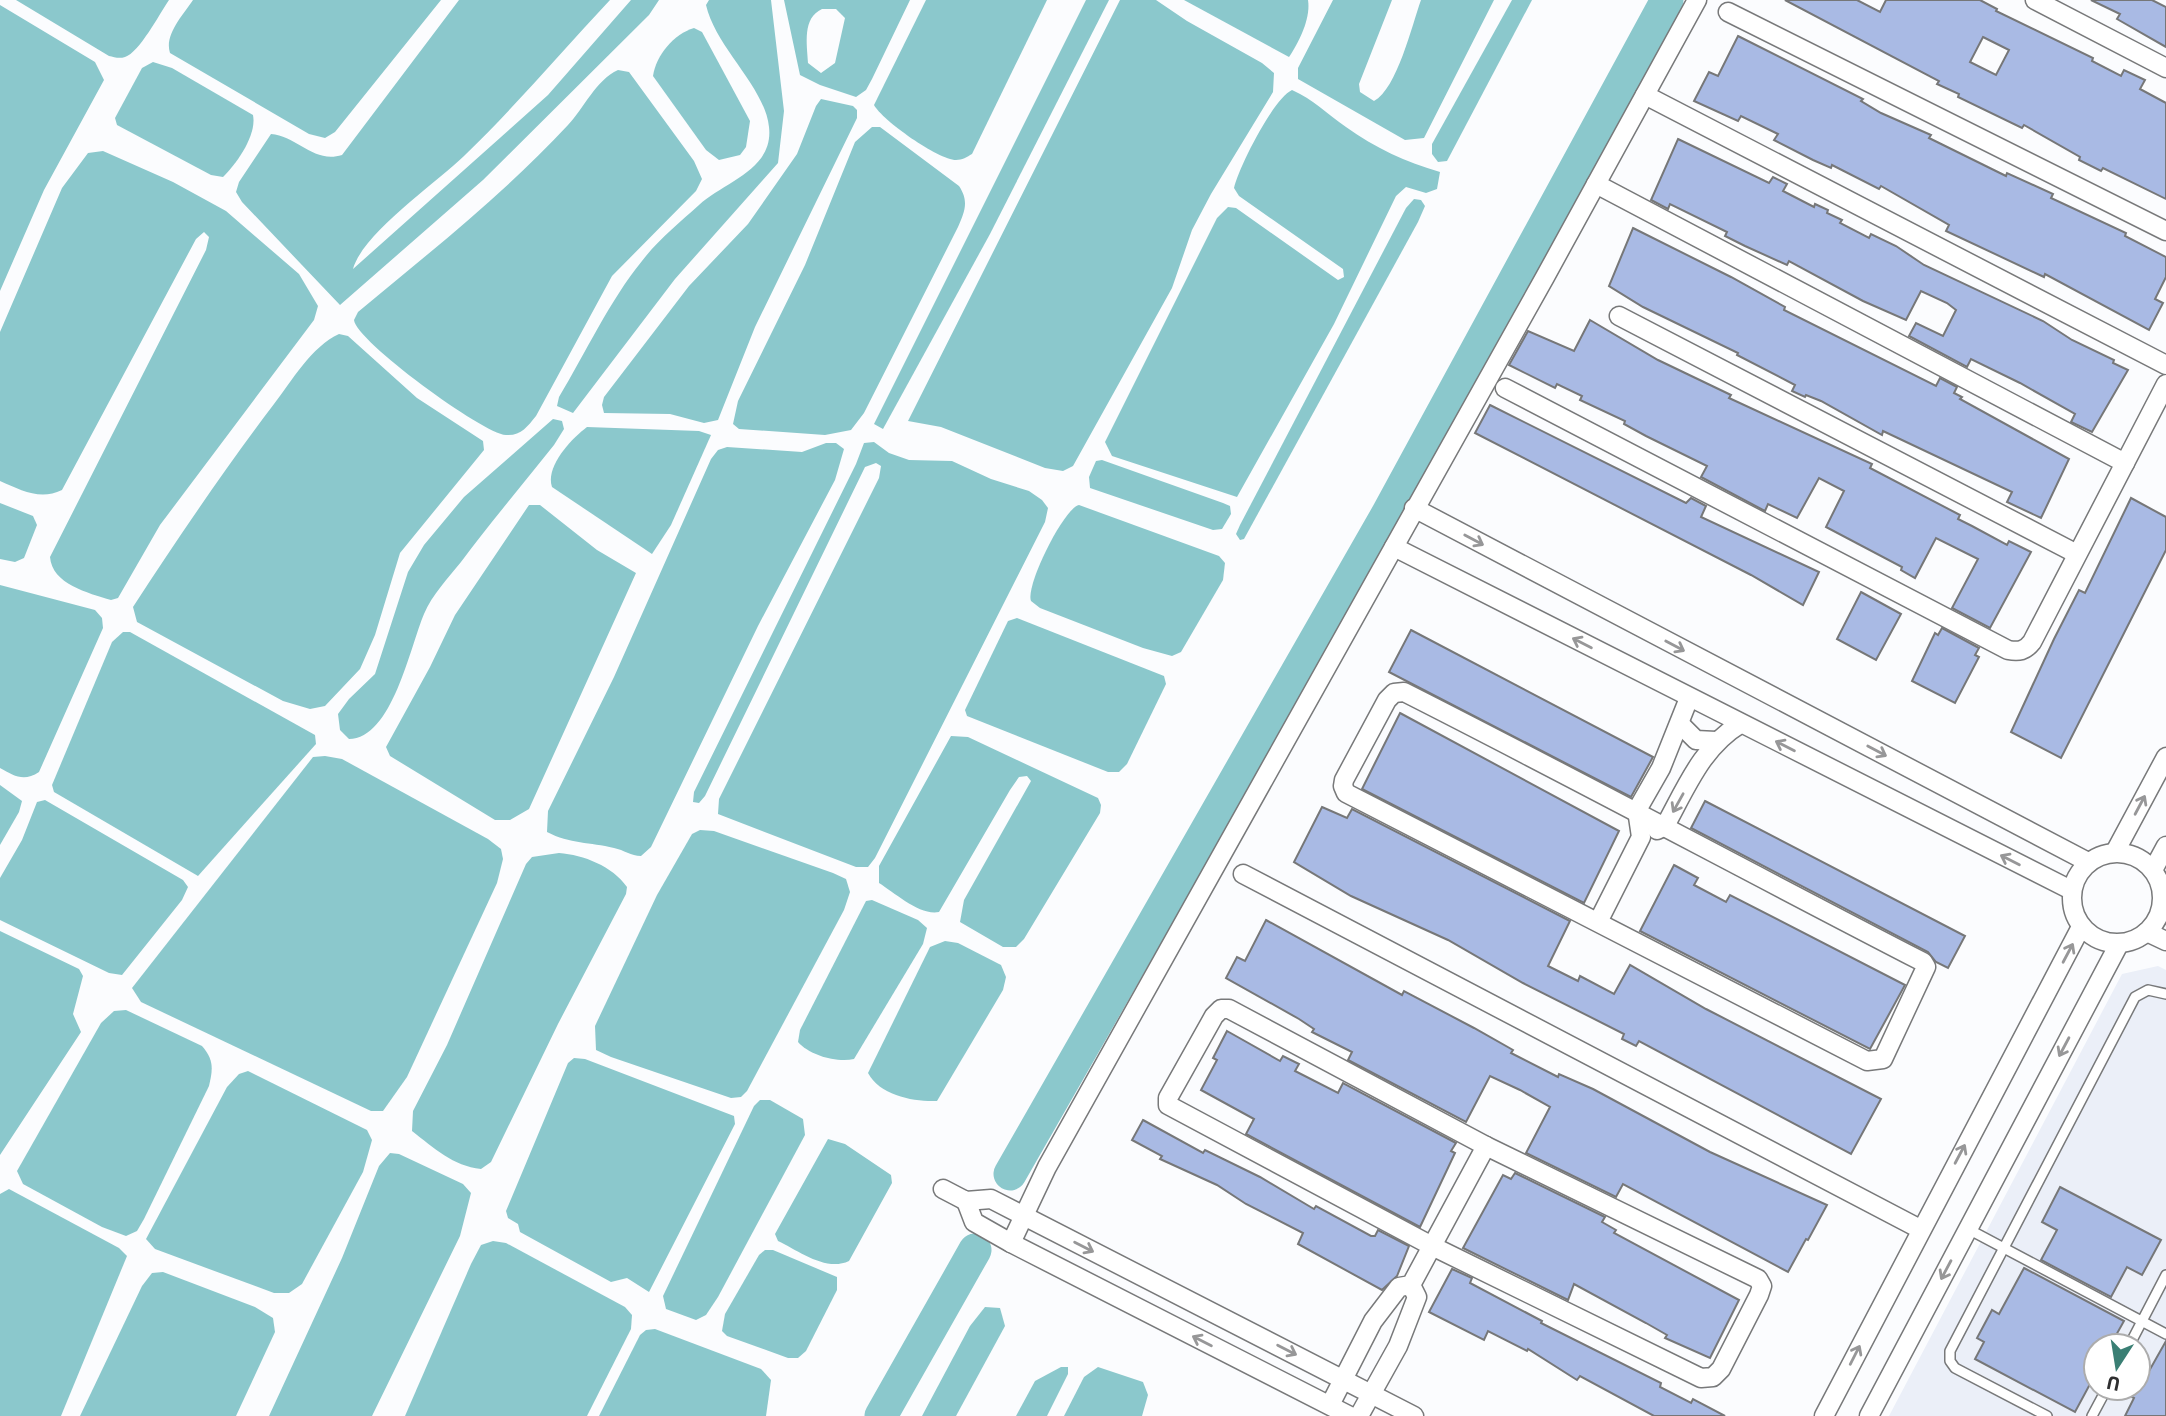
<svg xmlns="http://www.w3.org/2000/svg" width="2166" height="1416" viewBox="0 0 2166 1416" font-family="'IBM Plex Sans',sans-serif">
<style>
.built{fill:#ebeff8;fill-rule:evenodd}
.water{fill:#8bc8cc;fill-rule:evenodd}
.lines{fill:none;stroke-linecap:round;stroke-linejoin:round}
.river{stroke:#8bc8cc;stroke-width:33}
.building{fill:#a9bae4;stroke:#767778;stroke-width:2;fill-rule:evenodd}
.lane-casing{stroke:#78797a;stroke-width:12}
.street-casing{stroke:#78797a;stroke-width:21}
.lane{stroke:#fff;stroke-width:9}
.street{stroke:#fff;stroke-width:18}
.oneway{stroke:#979798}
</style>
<rect width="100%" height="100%" fill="#fbfcfe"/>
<path class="built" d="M2158,966L2166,970V1416H1889L2122,974ZM2096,1346H2138V1388H2096Z"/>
<g class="water">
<path d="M16,0H169C160,13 139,53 125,57C119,59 114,57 109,56Z"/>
<path d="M193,0H441L335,132L325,138L309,134L170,53C164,35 183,15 193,0Z"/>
<path d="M459,0H610C561,52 515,107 464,156C435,184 363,233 353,269L548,95L631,0H659L649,15L483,180L340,305L242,202L236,192L239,182L271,134C297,136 314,164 342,155Z"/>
<path d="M709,0H771L784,111L778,163L675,279L573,413L557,406L559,397C585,354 610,300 642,261C658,240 679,223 699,205C724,182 774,170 769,127C765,87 716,48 706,5Z"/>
<path d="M784,0H910L872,79L866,90L856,97L820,85L800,75ZM822,9H836L845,18L835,63L821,73L808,63C807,44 802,18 822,9Z"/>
<path d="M926,0H1047L972,154C967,157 962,160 956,160C938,160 882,120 874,105Z"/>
<polygon points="1086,0 1109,0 990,234 883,429 874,424"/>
<polygon points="1120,0 1156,0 1187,21 1262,63 1274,73 1273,92 1211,194 1192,230 1172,288 1073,466 1063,471 1045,468 941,427 908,421"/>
<path d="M1184,0H1308C1311,18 1299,42 1289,57Z"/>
<path d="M1333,0H1392L1359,84L1360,92L1374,101C1397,89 1412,25 1421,0H1494L1424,138L1405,140L1298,79V68Z"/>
<polygon points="1512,0 1532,0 1447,161 1438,162 1432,154 1432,144"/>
<polygon points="0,5 95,62 104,80 44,190 0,291"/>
<path d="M694,28L702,32L750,121L746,147L740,155L719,160L706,150L653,76C656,55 674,34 694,28Z"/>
<path d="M153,62L172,68L253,115C257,135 237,163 223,177L211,175L117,125L115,118L142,68Z"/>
<path d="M618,70L629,72L694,161L702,179L696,191L612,276L536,416C527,427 521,436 506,435C483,434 356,341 354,320L358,312C430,252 504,194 568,125C584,108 596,80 618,70Z"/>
<path d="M1292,90C1313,99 1327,114 1346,127C1375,148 1406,162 1440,172L1437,189L1426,193L1406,187L1396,196L1334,324L1237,497L1112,456L1105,442L1217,218L1228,207L1236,208L1338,280L1344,277L1343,269L1239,196L1234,188C1239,167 1273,99 1292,90Z"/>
<polygon points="821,99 853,106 857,110 857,118 755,327 718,420 704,423 670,414 604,413 602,405 604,397 689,286 748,224 797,154 816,106"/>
<path d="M872,127H880L959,186C969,201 965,211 958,227L864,413L851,430L825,435L739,429L733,424L738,401L805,265L855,142Z"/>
<path d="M103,151L173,182L226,211L299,274L318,306L314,320L160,525L118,598L111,600C88,593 52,584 50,557L206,250L209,237L204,232L196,239L62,490C40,501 21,490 0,481V332L62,188L88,153Z"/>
<polygon points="1414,199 1421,200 1425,206 1418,222 1244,539 1240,540 1236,534 1240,525 1406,208"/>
<path d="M339,334L348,336L417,398L483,441L484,450L400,553L375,635L360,669L325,706L310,709L283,701L137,622L133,607C178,538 224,470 274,404C291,382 312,346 339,334Z"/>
<path d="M553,419L562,421L564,429L554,445C523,484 491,522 461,562C448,578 432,595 424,614C410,647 392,739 349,739L340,730L338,714L349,699L375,674L408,572L424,545L464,497Z"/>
<path d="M587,427L699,431L711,435L671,525L652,554L552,487C545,467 571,439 587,427Z"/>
<polygon points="874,442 889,453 909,460 952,461 991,479 1029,491 1042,500 1048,508 1045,522 875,858 868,867 856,867 718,814 719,799 879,478 881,466 876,463 865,467 705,796 699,803 693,802 694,792 856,464 864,443"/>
<path d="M826,443H836L844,449L835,480L758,626L651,847L641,856C631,856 624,850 614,848C590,842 570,844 547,832L548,811L614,677L711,459L718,450L727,447L802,452Z"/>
<polygon points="1102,460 1223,503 1230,506 1231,514 1222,529 1213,530 1090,488 1089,477 1096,461"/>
<polygon points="0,503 33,516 37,525 24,558 15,562 0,559"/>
<polygon points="529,505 540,505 597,550 636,573 529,809 510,820 495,820 390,756 386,747 430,667 455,615"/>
<path d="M1079,505L1219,556L1225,563L1223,580L1181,652L1172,656L1143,648L1040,608L1031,601C1025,586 1064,508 1079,505Z"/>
<path d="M0,585L95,610L102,618L103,628L39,772C24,782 14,776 0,768Z"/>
<polygon points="1017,618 1164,676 1166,684 1127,764 1119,772 1108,772 967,716 965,710 1008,621"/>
<polygon points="123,632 130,632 315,735 316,744 198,876 54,792 52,785 112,642"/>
<path d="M951,736L968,737L1098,798L1101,805L1100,813L1024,939L1016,947H1003L960,922L964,900L1031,781L1027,776L1019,777L1010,790L939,912C920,916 895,893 879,883V866Z"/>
<polygon points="325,756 342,759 488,839 501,849 503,859 497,883 407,1077 383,1111 371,1111 141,1002 132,988 313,757"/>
<polygon points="0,785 22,801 19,812 0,845"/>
<polygon points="45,800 183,880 188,887 182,900 122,975 109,973 0,920 0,878 22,840 37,802"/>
<polygon points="700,830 714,831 833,873 846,879 850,892 844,910 747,1091 741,1097 731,1098 611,1057 596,1050 595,1026 657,895 692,834"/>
<path d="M559,853C584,855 612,866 627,887L626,894L558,1024L491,1162L481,1169C453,1166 434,1148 412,1131L413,1111L447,1045L526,864L532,857Z"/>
<path d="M872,900L918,920L927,928L923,944L854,1059C837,1063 809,1055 798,1042L800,1030L866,901Z"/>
<polygon points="0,931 79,969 83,976 73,1014 81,1032 0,1155"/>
<path d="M945,941L958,943L1001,965L1006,977L1003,990L937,1101C915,1102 880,1096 868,1073L930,947Z"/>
<path d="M126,1010L202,1046C214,1060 213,1069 209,1086L144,1219L137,1231L126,1236L102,1227L23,1184L17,1171L101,1023L114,1011Z"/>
<polygon points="574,1058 585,1059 734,1116 735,1124 649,1292 627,1278 611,1282 520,1232 518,1224 508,1218 506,1211 568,1063"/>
<polygon points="248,1071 367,1130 372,1140 363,1172 302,1284 289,1293 274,1293 155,1249 146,1239 227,1087 239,1074"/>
<polygon points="760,1100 770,1100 803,1119 805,1135 718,1297 706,1315 696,1320 666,1309 663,1296 754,1106"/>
<path d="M828,1139L845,1144L891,1175L892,1183L849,1261C826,1272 799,1251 778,1241L775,1234Z"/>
<polygon points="390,1153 399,1154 463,1184 471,1193 460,1236 372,1416 269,1416 342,1258 379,1166"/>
<polygon points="9,1189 119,1248 127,1256 61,1416 0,1416 0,1194"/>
<polygon points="493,1241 506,1243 625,1307 632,1315 631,1329 587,1416 405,1416 471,1264 481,1245"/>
<polygon points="765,1250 773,1250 837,1277 837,1290 806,1351 798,1358 788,1358 727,1336 722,1331 725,1314 759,1255"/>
<polygon points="163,1272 255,1307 273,1318 275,1332 236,1416 80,1416 142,1286 152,1273"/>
<polygon points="985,1307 1000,1308 1005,1326 956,1416 922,1416 970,1326"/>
<polygon points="655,1329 761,1369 771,1380 766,1416 599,1416 640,1335 646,1330"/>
<polygon points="1061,1367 1068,1367 1068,1374 1047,1416 1016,1416 1035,1381"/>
<polygon points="1098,1367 1143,1382 1148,1395 1142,1416 1064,1416 1084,1377"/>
</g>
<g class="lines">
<g class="river">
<polyline points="1010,1174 1388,513 1667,0"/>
<polyline points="881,1416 975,1250"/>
</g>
</g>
<g class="building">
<path d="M1785,0H1857L1880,12L1886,0H1980L1997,9L1996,11L2093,58L2092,61L2121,76L2124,70L2145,80L2140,89L2166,103V199L2103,168L2101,171L2079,160L2080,157L2024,125L2022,128L1958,97L1959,94L1937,84L1939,81ZM1983,37L2009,50L1996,75L1970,62Z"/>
<polygon points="2091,0 2152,0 2166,7 2166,47 2117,19 2120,14"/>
<polygon points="1738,36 1863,99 1861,101 1881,113 1931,135 1929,138 2006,176 2007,173 2053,194 2051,198 2126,233 2125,236 2166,257 2166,277 2155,299 2163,303 2149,330 2045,274 2044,277 1946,231 1949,225 1881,186 1879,189 1832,165 1831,168 1813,160 1774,140 1778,134 1741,116 1738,121 1694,101 1709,72 1718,76"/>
<polygon points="1678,139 1769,183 1773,177 1787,184 1783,191 1814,207 1815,204 1828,210 1827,213 1842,220 1840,223 1869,238 1871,234 1896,246 1924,265 2043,321 2072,340 2114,360 2113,363 2128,370 2092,432 2071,422 2075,414 2020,383 1971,359 1967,367 1909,336 1916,323 1943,336 1956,310 1947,303 1921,291 1906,320 1863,301 1789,261 1787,265 1745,246 1725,236 1727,232 1670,204 1668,209 1651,200"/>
<polygon points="1633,228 1731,277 1785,307 1784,310 1936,386 1940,378 1957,387 1954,393 1962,397 1960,399 2069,459 2041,518 2007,502 2012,492 1883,431 1882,435 1821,401 1806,395 1805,397 1792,391 1795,385 1737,355 1738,353 1643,307 1609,286"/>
<polygon points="1590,320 1658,360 1731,395 1729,398 1872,464 1870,468 1960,515 1958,519 1972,526 2007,545 2009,541 2031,552 1990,628 1952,608 1978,559 1936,538 1915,578 1901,570 1902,567 1826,527 1844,491 1819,478 1797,518 1768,504 1765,511 1701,477 1707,466 1646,436 1624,424 1625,421 1580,400 1582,396 1557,384 1555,388 1509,365 1528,331 1574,351"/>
<polygon points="1490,405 1686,503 1691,498 1706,506 1701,517 1819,572 1803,605 1751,575 1475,433"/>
<polygon points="2131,498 2166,517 2166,550 2061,758 2011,732 2054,639 2079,590 2085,593"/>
<polygon points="1861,592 1901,614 1876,660 1837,639"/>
<polygon points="1942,628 1979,648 1975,655 1979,657 1955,703 1912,681 1935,633 1938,635"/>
<polygon points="1411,630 1653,757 1631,797 1389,672"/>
<polygon points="1400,713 1619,831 1584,903 1362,789"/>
<polygon points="1705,801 1965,936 1948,968 1936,962 1928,952 1691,828"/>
<polygon points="1322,807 1347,818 1352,809 1570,921 1548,966 1578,981 1580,976 1614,994 1630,965 1706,1009 1881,1099 1851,1154 1639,1041 1636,1046 1622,1039 1624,1034 1523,983 1448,940 1351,896 1294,862"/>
<polygon points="1674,865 1698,878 1694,885 1726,902 1730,895 1905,985 1870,1049 1640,931"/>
<polygon points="1266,920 1402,995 1404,991 1474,1028 1513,1050 1511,1053 1558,1077 1559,1074 1593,1089 1710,1152 1827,1205 1808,1240 1806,1239 1788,1272 1623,1184 1616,1197 1526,1153 1550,1107 1520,1090 1490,1076 1466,1122 1348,1060 1352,1052 1312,1032 1314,1029 1299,1019 1226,978 1237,957 1245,961"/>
<polygon points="1227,1031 1280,1061 1283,1056 1299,1064 1295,1071 1338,1093 1343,1083 1456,1143 1451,1151 1455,1153 1420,1227 1246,1134 1254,1119 1201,1090 1217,1060 1213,1058"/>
<polygon points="1143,1120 1203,1153 1205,1150 1260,1177 1314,1209 1316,1206 1371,1236 1375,1236 1378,1230 1409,1246 1397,1276 1382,1290 1298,1244 1303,1233 1246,1204 1217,1185 1160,1159 1162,1156 1132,1140"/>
<polygon points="1515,1173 1605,1217 1602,1222 1616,1230 1614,1233 1739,1300 1710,1358 1665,1338 1667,1335 1646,1323 1574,1284 1568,1300 1463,1248 1503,1175 1511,1179"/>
<polygon points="2060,1187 2161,1240 2142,1275 2127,1267 2111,1297 2041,1260 2057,1230 2042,1222"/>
<polygon points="2024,1268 2124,1321 2110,1346 2096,1346 2096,1373 2075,1412 1975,1359 1984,1342 1977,1338 1992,1310 1999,1314"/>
<polygon points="1452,1269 1472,1278 1470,1283 1542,1321 1541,1323 1661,1383 1660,1387 1691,1403 1693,1399 1725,1416 1654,1416 1580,1376 1577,1380 1528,1349 1527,1351 1488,1331 1484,1340 1429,1312"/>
<polygon points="2166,1341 2166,1416 2125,1416 2134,1398 2114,1388 2138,1388 2138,1377 2144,1380"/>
</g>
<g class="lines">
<g class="lane-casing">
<g id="lane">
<polyline points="1968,1229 2166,1334"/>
<polyline points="2129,1346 2166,1275"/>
<polyline points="2047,1416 1955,1368 1950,1361 1950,1351 2135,997 2148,990 2166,994"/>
<polyline points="2092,1416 2107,1388"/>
</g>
</g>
<g class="street-casing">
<g id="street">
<polyline points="2035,0 2166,68"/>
<polyline points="1728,12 2166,231"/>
<polyline points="1645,95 2166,365"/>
<polyline points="1596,184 2125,463"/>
<polyline points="1619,316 2077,554"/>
<path d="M1505,388L2008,650C2019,652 2025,651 2032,642L2166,384"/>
<polyline points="1414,508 2088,862"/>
<polyline points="1394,547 2071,890"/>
<path d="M1404,692C1578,780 1750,873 1923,962L1926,967L1883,1059L1867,1061L1346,793L1343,786L1344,780L1387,700L1394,693Z"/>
<polyline points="1681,725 1696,740 1716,741"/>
<path d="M1657,830L1665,826C1686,788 1702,747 1740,724"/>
<polyline points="2115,852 2166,757"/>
<circle cx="2117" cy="898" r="45"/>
<polyline points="2153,870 2166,846"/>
<polyline points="1243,874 1920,1229"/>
<polyline points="1599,920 1641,837 1637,810 1661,768 1689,698"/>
<polyline points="2147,932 2166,941"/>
<polygon points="1221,1009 1229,1009 1486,1146 1758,1279 1762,1286 1759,1295 1721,1369 1713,1377 1701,1378 1432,1246 1168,1105 1168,1098 1214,1016"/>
<polyline points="943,1189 966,1201 991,1199 1414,1416"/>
<polyline points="966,1201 974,1222 1011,1243 1350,1416"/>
<polyline points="1011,1243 1047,1167 1545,277 1697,0"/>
<polyline points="1330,1405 1373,1321 1399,1287 1411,1285 1486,1146"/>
<polyline points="1359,1416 1398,1346 1417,1297 1411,1285"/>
<polyline points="1824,1416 2081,927"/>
<polyline points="1869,1416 2119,944"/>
</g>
</g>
<use href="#lane" class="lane"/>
<use href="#street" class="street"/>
</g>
<defs><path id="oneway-shaft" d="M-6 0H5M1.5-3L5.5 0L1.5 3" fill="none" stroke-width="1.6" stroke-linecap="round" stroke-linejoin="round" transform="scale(1.75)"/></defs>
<g class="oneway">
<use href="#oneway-shaft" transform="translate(1474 540) rotate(28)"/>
<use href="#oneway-shaft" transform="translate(1582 643) rotate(-153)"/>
<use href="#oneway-shaft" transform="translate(1675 646) rotate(28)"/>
<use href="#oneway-shaft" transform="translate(1785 746) rotate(-153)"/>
<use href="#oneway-shaft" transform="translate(1877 751) rotate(28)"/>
<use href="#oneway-shaft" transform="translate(1678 803) rotate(119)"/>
<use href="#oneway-shaft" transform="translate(2140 805) rotate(-62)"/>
<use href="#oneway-shaft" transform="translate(2010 860) rotate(-153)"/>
<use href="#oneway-shaft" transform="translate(2068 953) rotate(-62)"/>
<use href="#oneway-shaft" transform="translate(2064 1047) rotate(118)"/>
<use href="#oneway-shaft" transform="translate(1960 1154) rotate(-62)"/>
<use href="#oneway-shaft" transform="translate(1084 1247) rotate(27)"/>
<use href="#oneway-shaft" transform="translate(1946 1270) rotate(118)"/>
<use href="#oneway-shaft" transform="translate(1202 1341) rotate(-153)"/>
<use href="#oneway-shaft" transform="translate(1287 1350) rotate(27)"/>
<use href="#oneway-shaft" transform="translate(1855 1355) rotate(-63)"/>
</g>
<g transform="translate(2117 1367) rotate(192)"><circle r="33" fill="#ffffff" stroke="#acacac" stroke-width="2"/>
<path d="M0-5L12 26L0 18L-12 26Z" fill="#3a7f74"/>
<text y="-10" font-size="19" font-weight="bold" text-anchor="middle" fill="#2f2f30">U</text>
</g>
</svg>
